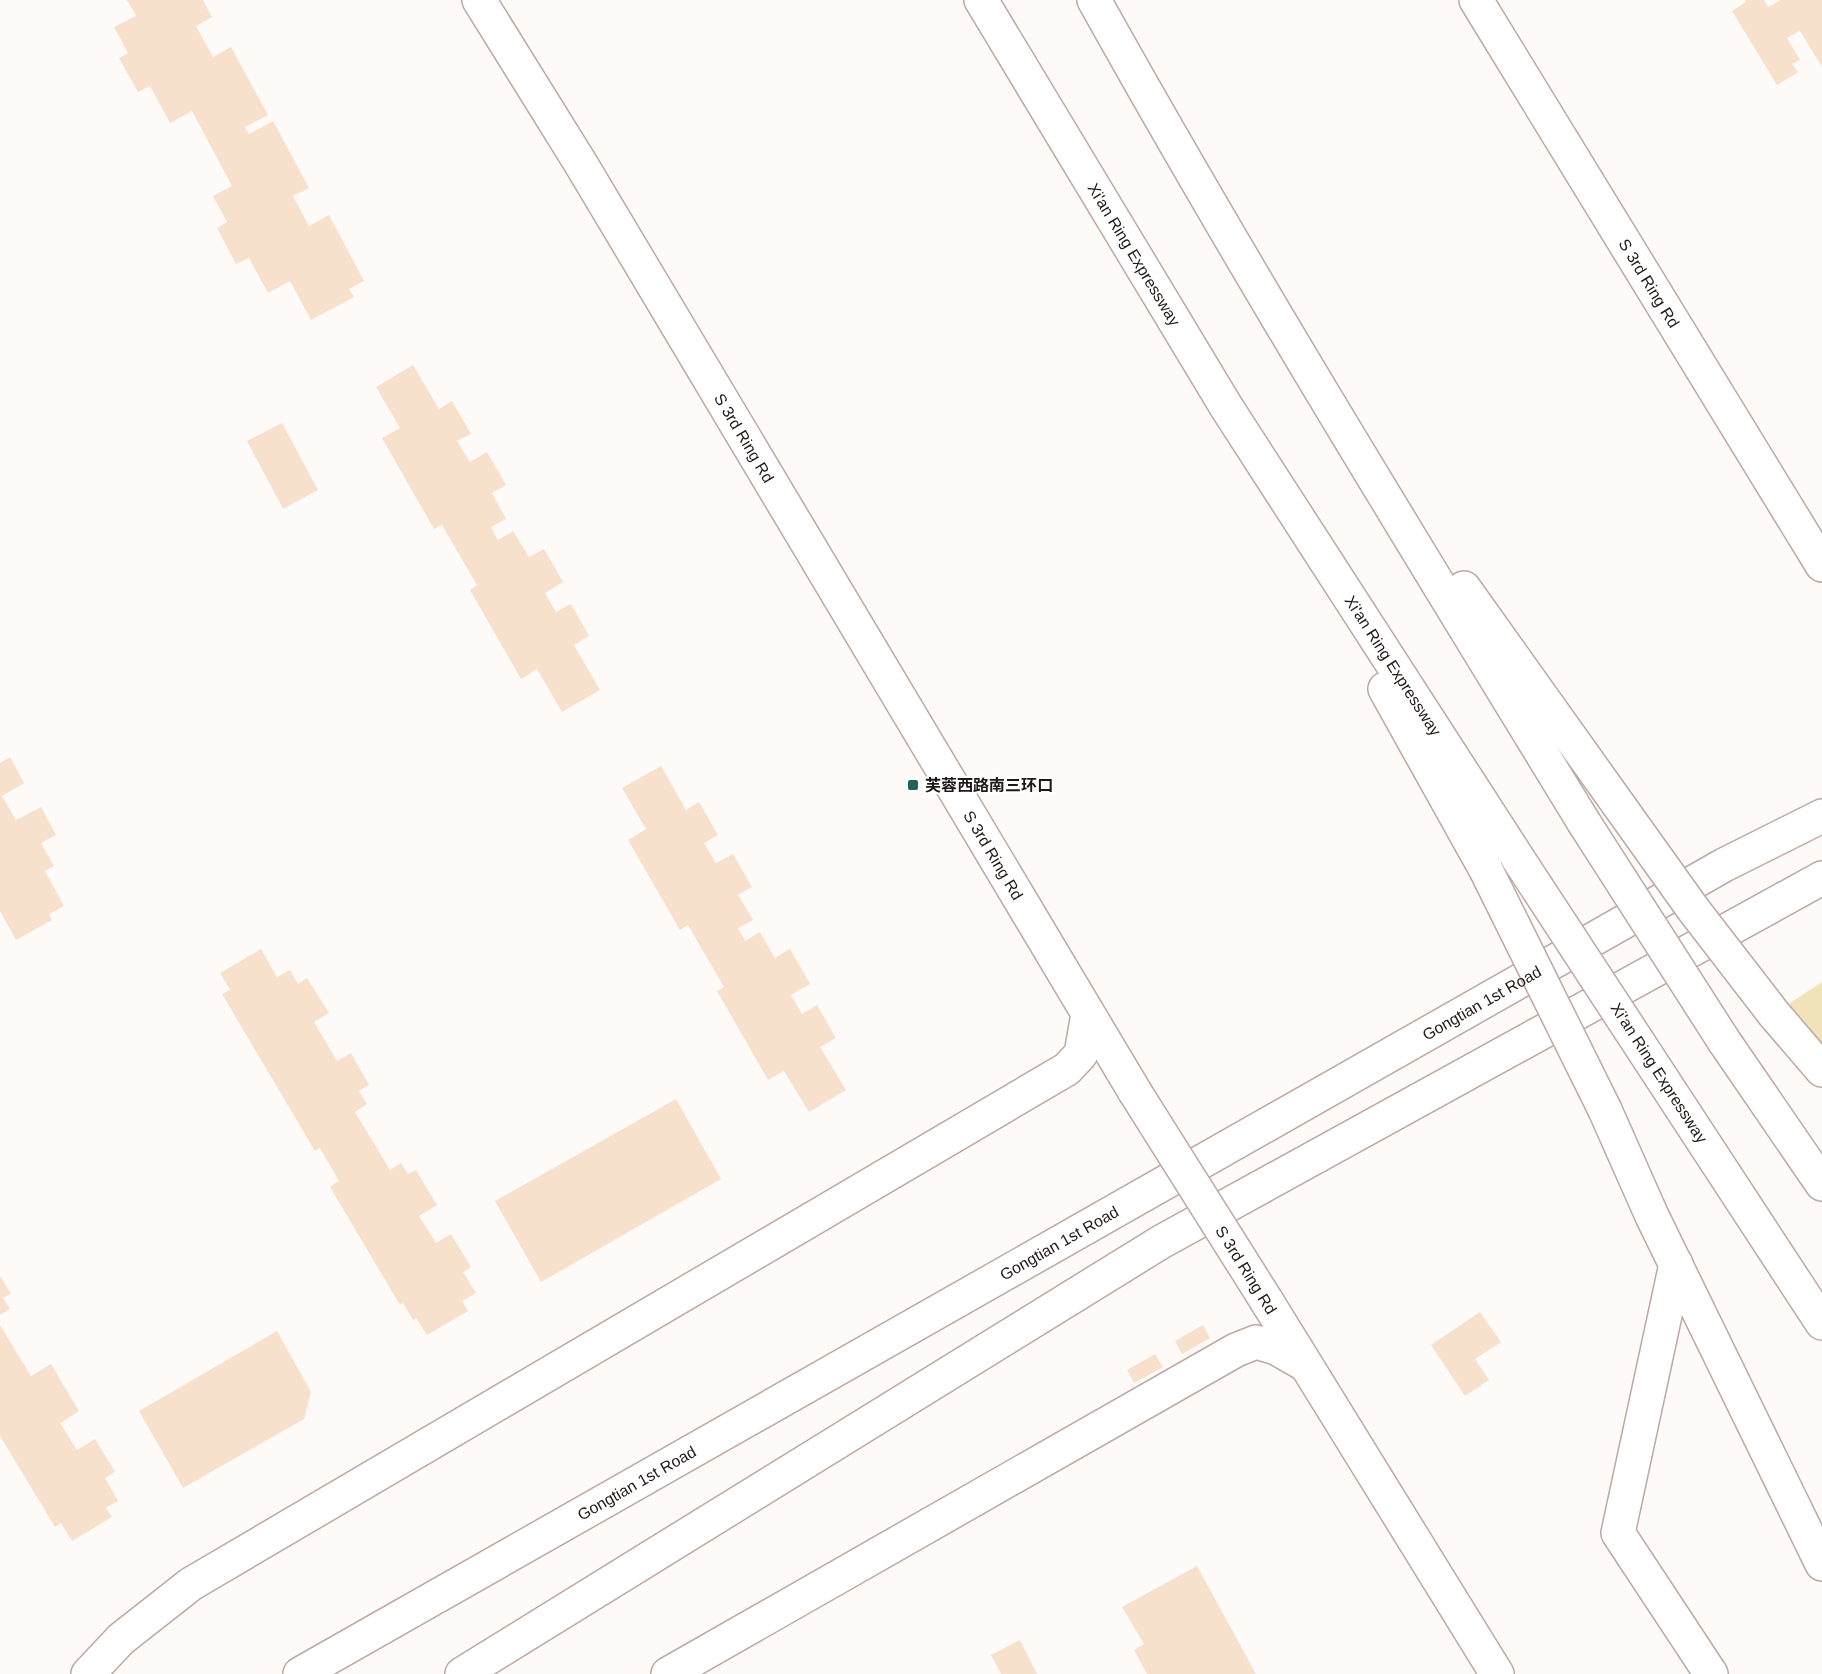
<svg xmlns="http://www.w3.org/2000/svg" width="1822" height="1674" viewBox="0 0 1822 1674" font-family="Helvetica,'Noto Sans SC',sans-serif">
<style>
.green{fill:#f0e2b9}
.building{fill:#f7e1cd}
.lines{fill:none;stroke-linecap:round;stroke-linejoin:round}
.minor-casing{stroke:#bea8a3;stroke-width:36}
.major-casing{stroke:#bea8a3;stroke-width:36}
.highway-casing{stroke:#bea8a3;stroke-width:36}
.minor{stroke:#fff;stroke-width:33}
.major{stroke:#fff;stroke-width:33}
.highway{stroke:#fff;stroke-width:33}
.highway-bridge-casing{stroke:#bea8a3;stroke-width:36;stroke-linecap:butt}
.highway-bridge{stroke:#fff;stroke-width:33}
.poi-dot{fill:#1f6457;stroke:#fff;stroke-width:2}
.labels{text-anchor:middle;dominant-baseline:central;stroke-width:4.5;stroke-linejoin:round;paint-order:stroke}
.street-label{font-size:16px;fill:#201816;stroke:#fff}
.poi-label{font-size:16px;font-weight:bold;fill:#201816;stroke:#fff;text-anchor:start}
</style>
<rect width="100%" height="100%" fill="#fefaf8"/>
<polygon class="green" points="1822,982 1822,1046 1784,1007"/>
<g class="building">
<polygon points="127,0 203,0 212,17 196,26 213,57 231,47 268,115 245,127 249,134 273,121 309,188 293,196 309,226 329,215 364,281 349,289 354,297 311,320 290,281 268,293 249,258 236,264 217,228 227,222 213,196 232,186 192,111 170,123 150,86 138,92 119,58 128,53 114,27 136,16"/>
<polygon points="1745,0 1764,0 1768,7 1781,0 1822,0 1822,67 1800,31 1787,38 1800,60 1792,64 1798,72 1777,85 1732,11 1746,2"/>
<polygon points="413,365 439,409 452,401 471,434 457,441 470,462 487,452 506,485 492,493 506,519 491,527 498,540 513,531 529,557 544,549 563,582 545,593 556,612 571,604 589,636 574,645 600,690 562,712 537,669 521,679 470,590 477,585 442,525 434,529 382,438 400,428 376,387"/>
<polygon points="282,423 318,490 283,509 247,441"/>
<polygon points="10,757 24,783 2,796 16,820 41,807 56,835 41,843 54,866 45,871 64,906 49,914 52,920 16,940 0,911 0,763"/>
<polygon points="661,766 686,810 699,802 718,835 704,843 716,863 733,854 752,887 738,895 753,920 738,928 745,941 760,932 775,958 790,949 810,984 791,995 802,1014 817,1005 836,1038 820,1047 846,1090 809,1112 784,1071 768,1080 717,991 724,987 688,925 680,930 628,840 646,829 622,788"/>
<polygon points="261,949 277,977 290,970 298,984 307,978 329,1013 314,1022 337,1061 351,1053 369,1085 359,1091 367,1104 355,1112 390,1170 401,1163 408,1174 416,1170 437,1205 419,1216 436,1243 451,1234 471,1267 463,1272 476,1293 462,1301 468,1311 427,1335 416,1318 413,1320 403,1303 400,1305 330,1187 339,1181 320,1148 315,1151 222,994 230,990 220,973"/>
<polygon points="676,1099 721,1179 541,1282 495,1201"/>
<polygon points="0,1276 11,1294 3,1298 10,1309 0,1315"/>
<polygon points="1480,1312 1501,1342 1475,1359 1489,1380 1465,1396 1431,1345"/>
<polygon points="0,1325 31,1376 51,1364 79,1411 60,1423 77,1450 95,1439 115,1472 105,1478 118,1501 106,1508 112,1517 72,1541 61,1523 55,1527 0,1436"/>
<polygon points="1203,1325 1210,1338 1182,1354 1175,1341"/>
<polygon points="277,1331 311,1392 304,1419 183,1488 139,1411"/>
<polygon points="1155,1354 1163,1367 1134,1383 1127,1370"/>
<polygon points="1197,1566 1256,1674 1147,1674 1134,1650 1144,1644 1122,1607"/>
<polygon points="1020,1640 1037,1674 1001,1674 991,1655"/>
</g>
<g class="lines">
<g class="minor-casing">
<g id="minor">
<polyline points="1676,1264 1618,1533 1711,1674"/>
<polyline points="88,1674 121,1639 191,1584 1067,1069 1081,1054 1088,1014"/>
<polyline points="668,1674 1236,1350 1256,1342 1276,1348 1304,1364"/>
</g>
</g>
<g class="major-casing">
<g id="major">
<path id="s1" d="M300,1674L1724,865L1822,816"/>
<polyline points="462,1674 1161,1242 1822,878"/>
</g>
</g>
<g class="highway-casing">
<g id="highway">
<path id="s2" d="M479,0L581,164L1135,1092"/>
<path id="s3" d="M981,0L1227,408L1517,857"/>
<path d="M1094,0C1249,278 1417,549 1583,821"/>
<path id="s4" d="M1476,0L1822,565"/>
<polyline points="1464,588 1618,804"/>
<polyline points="1385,689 1486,870"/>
<polyline points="1774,1014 1822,1070"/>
<polyline points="1724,1041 1822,1184"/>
<polyline points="1661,1077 1822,1323"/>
<polyline points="1605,1110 1652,1216 1822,1564"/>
<polyline points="1266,1300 1497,1674"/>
</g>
</g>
<use href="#minor" class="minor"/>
<use href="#major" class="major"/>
<use href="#highway" class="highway"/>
<g class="highway-bridge-casing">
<g id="highway-bridge">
<polyline points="1618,804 1693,909 1774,1014"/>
<polyline points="1583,821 1724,1041"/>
<polyline points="1517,857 1661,1077"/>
<polyline points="1486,870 1605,1110"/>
<polyline points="1135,1092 1266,1300"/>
</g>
</g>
<use href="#highway-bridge" class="highway-bridge"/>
</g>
<rect class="poi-dot" x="907" y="779" width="12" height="12" rx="3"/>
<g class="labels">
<g class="street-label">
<text stroke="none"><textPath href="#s3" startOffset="297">Xi'an Ring Expressway</textPath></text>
<text stroke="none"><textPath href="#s4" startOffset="332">S 3rd Ring Rd</textPath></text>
<text stroke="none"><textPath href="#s2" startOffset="512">S 3rd Ring Rd</textPath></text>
<text stroke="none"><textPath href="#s3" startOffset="783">Xi'an Ring Expressway</textPath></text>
<text stroke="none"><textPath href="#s2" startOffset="998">S 3rd Ring Rd</textPath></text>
<text stroke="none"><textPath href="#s1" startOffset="1359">Gongtian 1st Road</textPath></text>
<text transform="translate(1659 1073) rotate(57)">Xi'an Ring Expressway</text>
<text stroke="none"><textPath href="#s1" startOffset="873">Gongtian 1st Road</textPath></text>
<text transform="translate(1246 1270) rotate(58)">S 3rd Ring Rd</text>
<text stroke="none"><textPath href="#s1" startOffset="387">Gongtian 1st Road</textPath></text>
</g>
<g class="poi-label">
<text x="925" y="785">芙蓉西路南三环口</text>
</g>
</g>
</svg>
